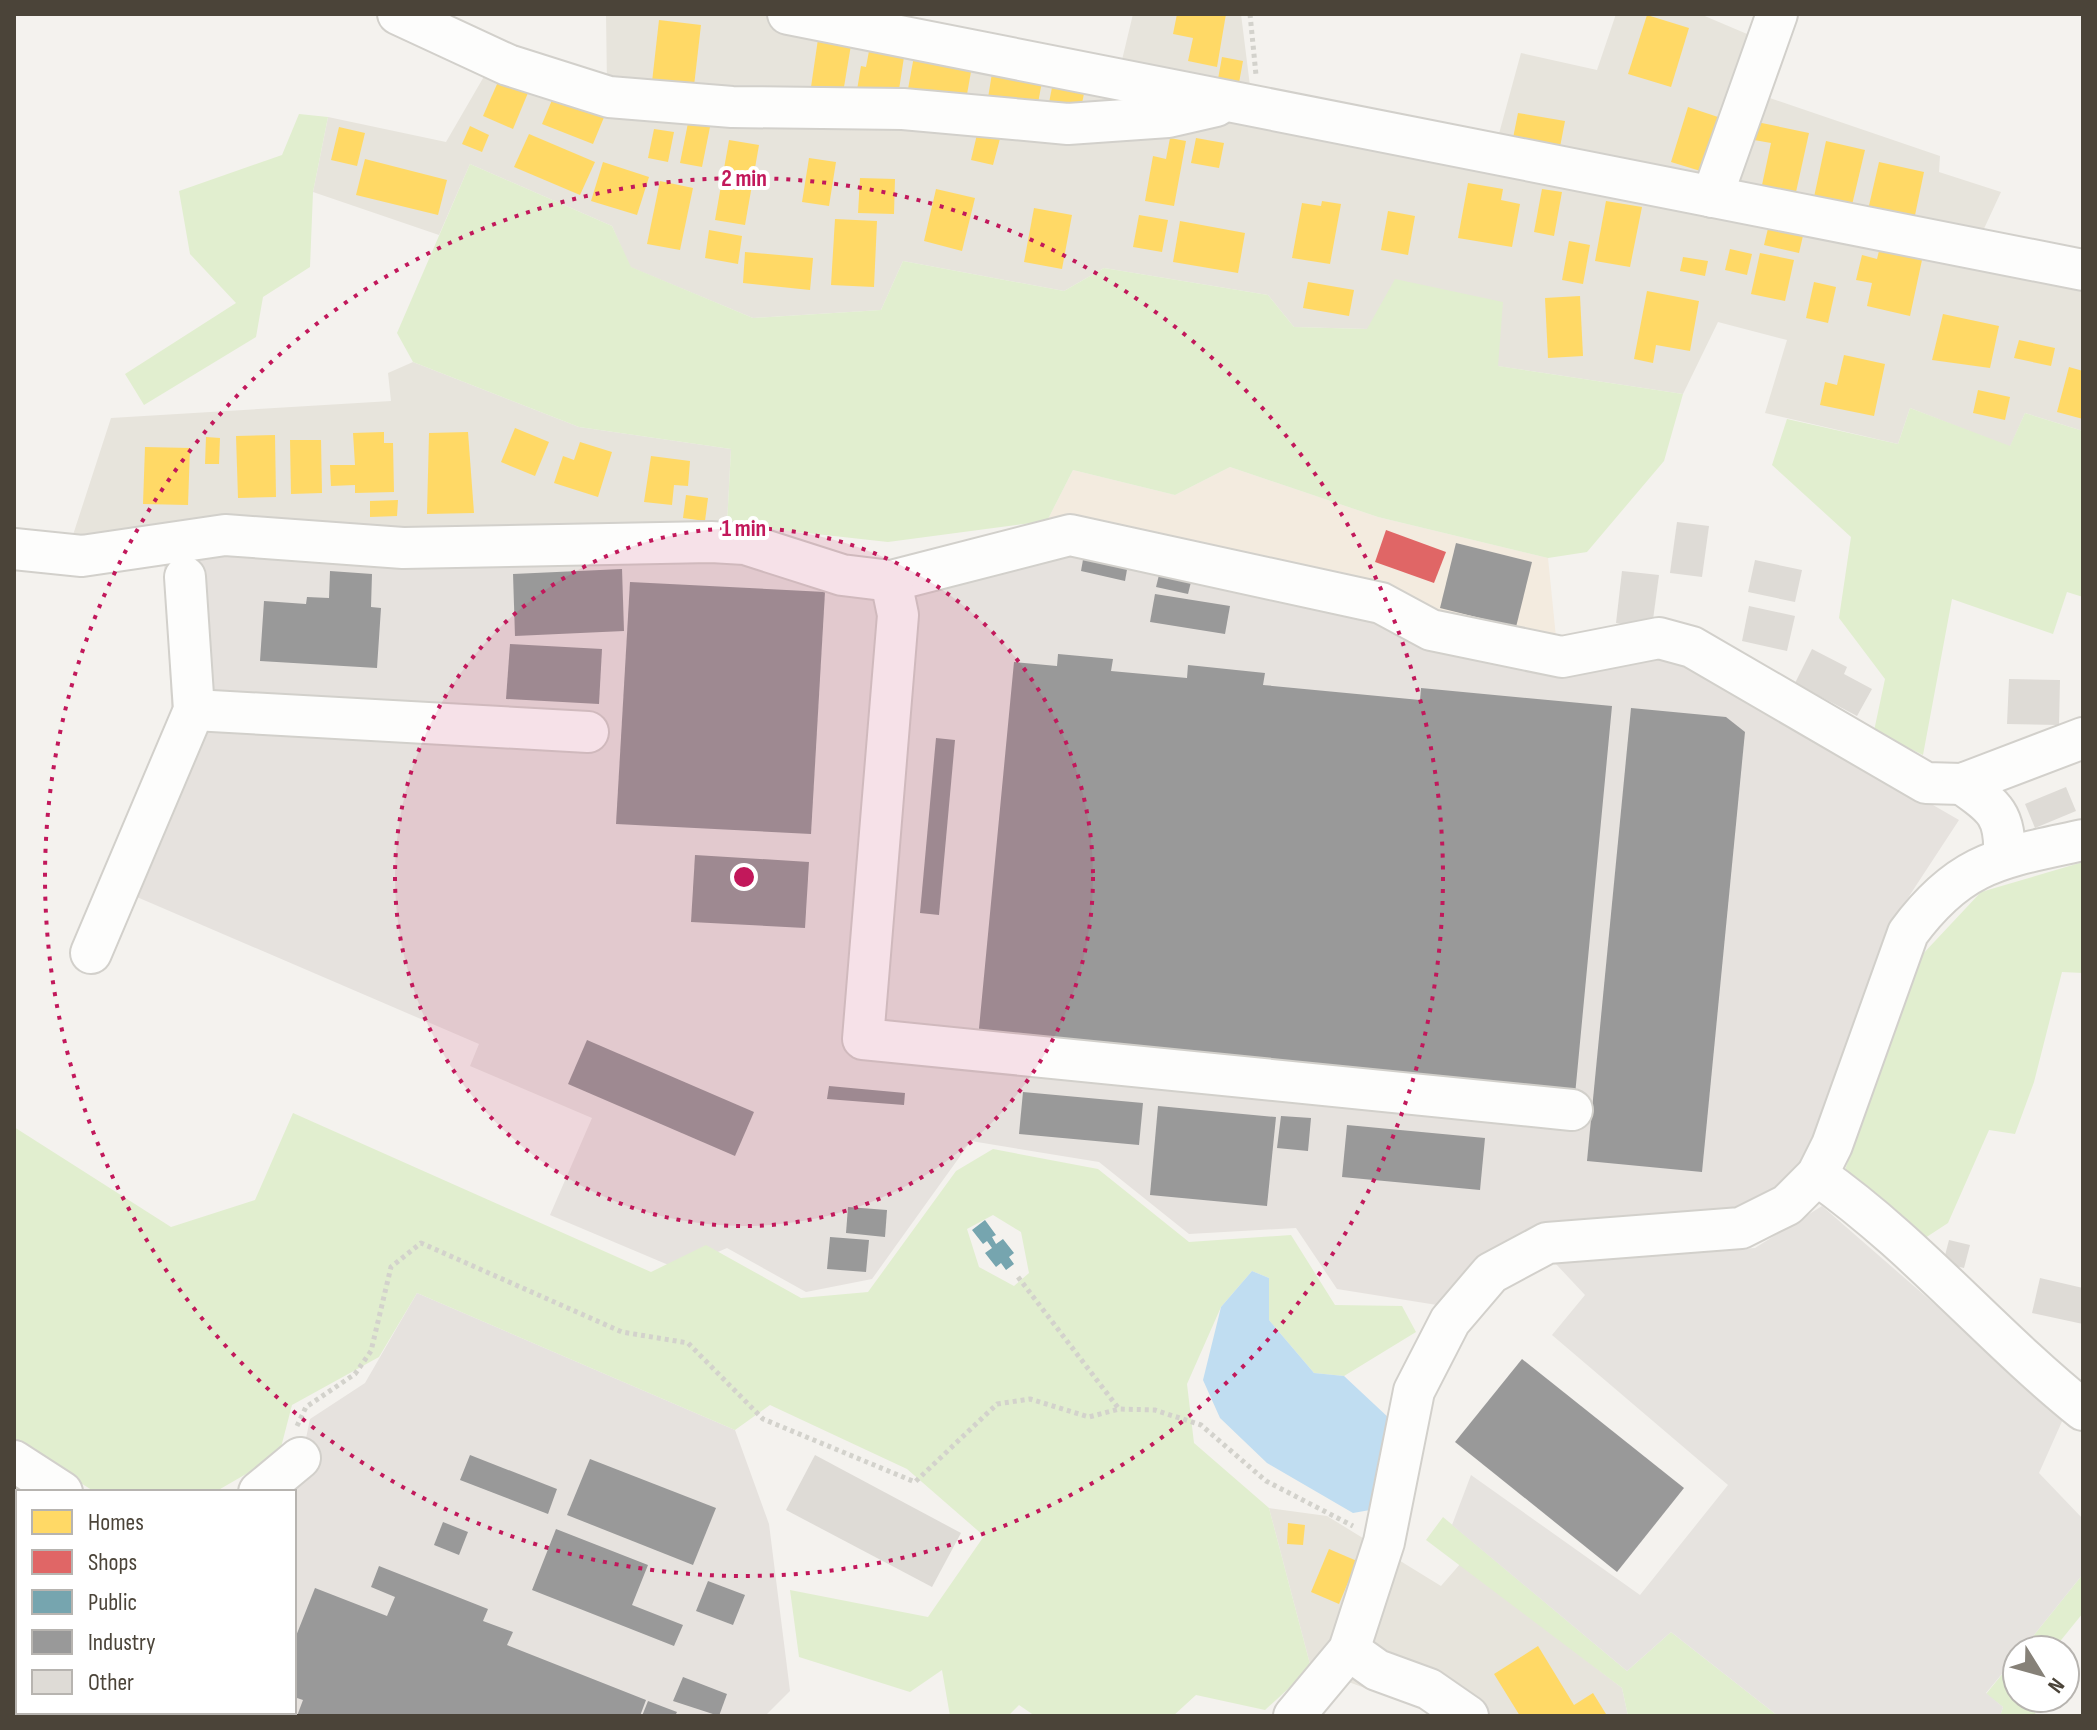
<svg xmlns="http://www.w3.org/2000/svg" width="2097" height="1730" viewBox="0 0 2097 1730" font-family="'Sofia Sans Condensed',sans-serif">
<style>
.residential{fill:#e7e4dc}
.commercial{fill:#f3ebdf}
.industrial{fill:#e6e2de}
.green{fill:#e1eecf;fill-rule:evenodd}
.parking{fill:#e6e3df}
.water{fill:#c0ddf1}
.homes{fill:#ffd966}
.shops{fill:#e06666}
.public{fill:#76a5af}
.industry{fill:#999}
.building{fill:#dedbd6}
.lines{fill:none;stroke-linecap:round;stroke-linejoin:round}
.minor-casing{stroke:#d2d0cb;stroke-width:44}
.path{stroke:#d3d2cc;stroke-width:5;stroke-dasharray:4 4;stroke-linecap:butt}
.minor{stroke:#fdfdfc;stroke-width:40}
.ring{fill:none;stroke:#c2185b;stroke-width:4;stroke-dasharray:4 8}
.centre{fill:#c2185b;stroke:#fff;stroke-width:4}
.ring-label{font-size:24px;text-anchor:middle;font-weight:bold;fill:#c2185b;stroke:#fff;stroke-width:8;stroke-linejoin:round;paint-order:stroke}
</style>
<rect width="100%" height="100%" fill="#f4f2ee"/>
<g class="residential">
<polygon points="606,14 870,14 1122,60 1133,14 1241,14 1251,94 1497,141 1521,53 1597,70 1616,14 1700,14 1773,45 1758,94 1940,156 1939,172 2001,192 1982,233 2083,257 2083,431 2025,413 2010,447 1910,408 1898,444 1765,413 1787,340 1718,322 1683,394 1497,366 1368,329 1294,327 1268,295 1104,268 1064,291 903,261 881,310 753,318 630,267 612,226 470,164 439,235 313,192 328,117 446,142 497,54 607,86"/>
<polygon points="413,362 579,427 731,449 727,524 72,538 111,418 391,401 388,373"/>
<polygon points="1269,1508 1327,1516 1441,1586 1461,1563 1622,1688 1628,1716 1440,1716 1311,1668"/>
</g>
<polygon class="commercial" points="1230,467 1378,517 1548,558 1557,647 1047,521 1073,470 1175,495"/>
<g class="industrial">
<polygon points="1067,544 1363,607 1669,653 1959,820 1902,907 1814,1155 1775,1196 1734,1215 1484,1261 1437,1305 1337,1289 1296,1228 1189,1234 1099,1162 971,1141 872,1279 806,1292 727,1248 678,1269 550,1215 592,1118 470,1066 479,1044 102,882 172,721 164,561 246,547 733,555 870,599"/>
<polygon points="417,1293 735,1430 769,1524 790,1691 765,1716 14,1716 14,1482 30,1492 18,1492 18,1712 294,1712 294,1492 278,1492 297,1482 310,1419 365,1383"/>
</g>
<g class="green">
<polygon points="299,114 328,117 313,192 310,267 263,297 256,337 144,405 125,374 236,303 190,254 179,191 282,155"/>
<polygon points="470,164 612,226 631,267 753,318 881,310 903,261 1064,291 1104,268 1268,295 1294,327 1367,329 1395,279 1503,302 1498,366 1683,394 1664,461 1587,552 1548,558 1378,517 1230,467 1175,495 1073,470 1047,521 888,542 727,524 731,449 579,427 413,362 397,333"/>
<polygon points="1910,408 2010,446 2025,413 2083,431 2083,597 2067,592 2053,634 1952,599 1923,755 1874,731 1885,679 1839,618 1851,537 1772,465 1787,419 1898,444"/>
<polygon points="2083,862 2083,973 2062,972 2034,1082 2015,1134 1989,1130 1948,1223 1922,1240 1845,1170 1920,957 1981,892"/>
<path d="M293,1113L651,1272L706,1245L801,1298L868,1292L956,1171L993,1149L1098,1169L1189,1242L1291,1235L1335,1305L1402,1306L1416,1332L1344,1376L1314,1373L1269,1320V1278L1252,1271L1221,1307L1187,1384L1194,1443L1269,1508L1311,1668L1265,1710L1196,1695L1173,1716H1035L1019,1705L1008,1716H950L942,1670L910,1692L799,1657L790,1590L928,1617L984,1536L907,1469L770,1405L735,1430L417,1293L379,1357L292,1405L279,1455L215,1492H95L14,1441V1127L171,1227L255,1200ZM993,1215L1021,1232L1029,1273L1014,1286L979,1267L967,1229Z"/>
<polygon points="1443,1517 1627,1671 1671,1632 1778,1716 1628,1716 1622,1688 1426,1540"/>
<polygon points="2083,1574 2083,1613 2053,1650 2022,1650"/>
<polygon points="2017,1656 2017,1698 2031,1698 2036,1716 2000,1716 2003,1707 1986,1694"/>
</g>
<polygon class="parking" points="1822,1206 2064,1417 2039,1473 2083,1519 2083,1574 2022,1650 2017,1650 2017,1656 1986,1693 2003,1707 2000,1716 1778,1716 1671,1632 1627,1671 1452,1525 1471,1475 1640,1595 1728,1485 1552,1335 1585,1295 1555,1263 1755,1248"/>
<polygon class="water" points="1252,1271 1269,1278 1269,1320 1314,1373 1344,1376 1390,1419 1370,1510 1353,1513 1267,1463 1220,1418 1203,1380 1221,1307"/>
<g class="homes">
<polygon points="1177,14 1226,14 1217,67 1188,61 1193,38 1173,34"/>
<polygon points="1647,15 1689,28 1671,87 1628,74"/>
<polygon points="659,20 701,25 694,86 652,82"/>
<polygon points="818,39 851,45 843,93 811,87"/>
<polygon points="869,51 904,57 898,96 857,90 861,66 866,67"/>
<polygon points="914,56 972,66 966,100 908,89"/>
<polygon points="1222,57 1243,61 1239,83 1218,79"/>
<polygon points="992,73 1042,82 1037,108 988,98"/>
<polygon points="501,75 530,88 513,129 483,116"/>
<polygon points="1053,82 1085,88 1081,109 1049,103"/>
<polygon points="571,95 607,110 593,144 542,124 552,100 567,106"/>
<polygon points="1688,107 1724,119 1707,173 1671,162"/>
<polygon points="1518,113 1565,121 1560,147 1513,138"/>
<polygon points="689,118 711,122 702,167 680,163"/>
<polygon points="1757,122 1809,133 1796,192 1762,185 1771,143 1754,140"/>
<polygon points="470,126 489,135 482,152 462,144"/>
<polygon points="339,127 365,133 357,166 331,160"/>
<polygon points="654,129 674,132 668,162 648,158"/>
<polygon points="978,130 1001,135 993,165 971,160"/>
<polygon points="529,134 595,162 580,195 514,167"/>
<polygon points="1170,138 1186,141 1174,206 1145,201 1153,156 1166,159"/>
<polygon points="1196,138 1224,143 1219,168 1191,163"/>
<polygon points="729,140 759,145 745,225 715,220"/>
<polygon points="1826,141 1865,150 1852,205 1814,197"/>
<polygon points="809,158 836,162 829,206 802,202"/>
<polygon points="365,159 447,180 438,215 356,195"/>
<polygon points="603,162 649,177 637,215 591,201"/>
<polygon points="1879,162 1924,172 1914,220 1868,210"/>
<polygon points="860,178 895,179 894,214 858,213"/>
<polygon points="660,181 693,188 680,250 647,244"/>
<polygon points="1468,183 1503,189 1501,200 1520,204 1512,247 1458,238"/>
<polygon points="936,189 975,198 962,251 924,241"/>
<polygon points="1542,189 1562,192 1554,236 1534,232"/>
<polygon points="1322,201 1341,204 1330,264 1292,258 1302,203 1321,206"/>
<polygon points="1606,201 1642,207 1630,267 1595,261"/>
<polygon points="1034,208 1072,215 1062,269 1024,262"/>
<polygon points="1388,211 1415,216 1408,255 1381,250"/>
<polygon points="1139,215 1168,220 1162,252 1133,247"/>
<polygon points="835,219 877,221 874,287 831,285"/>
<polygon points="1770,220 1805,227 1799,253 1764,245"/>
<polygon points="1180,221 1245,233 1238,273 1173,262"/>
<polygon points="709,230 742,236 738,264 705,258"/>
<polygon points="1569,241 1590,245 1583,284 1562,280"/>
<polygon points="1730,249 1752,254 1747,275 1725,270"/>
<polygon points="1879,251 1922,260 1910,316 1867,306 1872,283 1856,280 1862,255 1877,259"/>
<polygon points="745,252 813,258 810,290 743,283"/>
<polygon points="1760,253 1794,260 1785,301 1751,294"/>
<polygon points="1683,257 1708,261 1705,276 1680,271"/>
<polygon points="1308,282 1354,290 1349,316 1303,308"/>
<polygon points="1814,282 1836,287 1828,323 1806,318"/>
<polygon points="1647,291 1699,301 1690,351 1656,345 1653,363 1634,359"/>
<polygon points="1580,296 1583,356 1548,358 1545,298"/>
<polygon points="1943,314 1999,326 1990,368 1932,360"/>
<polygon points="2019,340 2055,348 2051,366 2014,358"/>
<polygon points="1844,355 1885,364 1874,416 1820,405 1825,382 1837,385"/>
<polygon points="2069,367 2083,371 2083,419 2057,412"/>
<polygon points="1978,390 2010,397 2005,420 1973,413"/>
<polygon points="515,428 549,442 535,476 501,462"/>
<polygon points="384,432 384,443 393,443 394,492 355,493 355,485 331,486 330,465 355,465 353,433"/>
<polygon points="468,432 474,513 427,514 429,433"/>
<polygon points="275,435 276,497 238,498 236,436"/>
<polygon points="206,437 220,438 219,464 205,464"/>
<polygon points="290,440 321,440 322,493 291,494"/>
<polygon points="580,442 612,452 598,497 554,483 563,456 574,460"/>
<polygon points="145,447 190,448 188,505 143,504"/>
<polygon points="651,456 690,461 688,486 674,485 672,505 644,502"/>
<polygon points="686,495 708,498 705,521 683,518"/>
<polygon points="398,500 397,516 370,517 370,501"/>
<polygon points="1288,1523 1305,1525 1303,1545 1287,1544"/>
<polygon points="1329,1549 1357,1561 1339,1604 1311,1592"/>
<polygon points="1538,1646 1574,1705 1593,1693 1606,1714 1520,1716 1494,1674"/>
</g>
<polygon class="shops" points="1386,530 1446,552 1434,583 1375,562"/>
<polygon class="public" points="985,1220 996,1235 992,1237 996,1244 1003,1239 1014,1253 1009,1257 1014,1264 1006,1270 1001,1263 996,1267 985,1253 992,1248 987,1241 983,1244 972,1230"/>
<g class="industry">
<polygon points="1456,543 1532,562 1516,627 1440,608"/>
<polygon points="1084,554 1128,564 1125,581 1081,571"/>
<polygon points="622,569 624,631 515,636 513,574"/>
<polygon points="330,571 372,574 371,607 381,608 377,668 260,661 264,601 306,604 307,597 329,598"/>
<polygon points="1160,571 1192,578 1188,594 1156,587"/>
<polygon points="630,582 825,592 811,834 616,824"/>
<polygon points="1155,594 1230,606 1225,634 1150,622"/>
<polygon points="510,644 602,649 599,704 506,699"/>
<polygon points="1058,654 1113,659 1111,671 1187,678 1188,665 1265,673 1263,685 1420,700 1421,688 1612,706 1575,1095 978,1039 1014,662 1057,666"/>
<polygon points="1631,708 1726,717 1745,732 1702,1172 1587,1161"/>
<polygon points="936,738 955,740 939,915 920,913"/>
<polygon points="695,855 809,862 805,928 691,922"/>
<polygon points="587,1040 754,1112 735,1156 568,1084"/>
<polygon points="829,1086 905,1093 904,1105 827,1099"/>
<polygon points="1023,1092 1143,1103 1139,1145 1019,1134"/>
<polygon points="1158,1106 1276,1117 1267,1206 1150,1195"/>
<polygon points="1281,1116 1311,1118 1308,1151 1277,1148"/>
<polygon points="1347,1125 1485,1138 1480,1190 1342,1177"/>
<polygon points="848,1207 887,1210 885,1237 846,1233"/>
<polygon points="830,1237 869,1240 866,1272 827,1269"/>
<polygon points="1522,1359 1684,1488 1617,1572 1455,1442"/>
<polygon points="470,1455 557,1489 548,1514 460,1480"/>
<polygon points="590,1459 716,1508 693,1565 567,1515"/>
<polygon points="443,1522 468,1532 459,1555 434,1545"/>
<polygon points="556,1529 648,1565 632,1605 683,1625 674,1646 532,1590"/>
<polygon points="379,1566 488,1609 483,1621 513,1632 507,1645 646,1700 640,1716 297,1716 303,1700 294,1697 294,1641 315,1588 387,1616 395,1597 371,1587"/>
<polygon points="708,1581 745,1595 733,1625 696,1611"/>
<polygon points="683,1677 727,1694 719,1716 673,1701"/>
<polygon points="648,1701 677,1712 675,1716 642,1716"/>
</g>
<g class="building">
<polygon points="1677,522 1709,526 1702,577 1670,573"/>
<polygon points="1755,560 1802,570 1795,602 1748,592"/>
<polygon points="1622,571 1659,575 1652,627 1616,623"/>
<polygon points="1749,606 1795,616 1787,651 1742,641"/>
<polygon points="1812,649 1847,667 1844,674 1872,689 1857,716 1795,683"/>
<polygon points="2009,679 2060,680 2059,725 2007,724"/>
<polygon points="2066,787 2076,811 2035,828 2025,804"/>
<polygon points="1949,1240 1970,1245 1964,1268 1943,1263"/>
<polygon points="2040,1278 2083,1288 2083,1324 2032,1313"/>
<polygon points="815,1455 961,1533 932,1587 786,1510"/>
</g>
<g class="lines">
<g class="minor-casing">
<g id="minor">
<polyline points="398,14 508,65 609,97 732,107 903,109 1068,124 1168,117 1216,106"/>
<polyline points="788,14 2083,270"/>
<polyline points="1712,197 1777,14"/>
<polyline points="14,549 82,556 225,535 403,548 711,542 745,544 842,575 891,581 1070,535 1381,603 1431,630 1562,657 1659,638 1692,647 1926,783 1962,784 2083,738"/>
<polyline points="891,581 898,615 863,1039 1572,1110"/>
<polyline points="194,710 588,732"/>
<path d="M1962,784C1995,807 2006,815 2004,857"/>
<polyline points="91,953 194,710 185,577"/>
<path d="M1817,1175C1914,1243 1991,1336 2083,1410"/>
<polyline points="14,1461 62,1492"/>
<polyline points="259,1492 300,1458"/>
<polyline points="1349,1650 1377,1670 1429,1689 1468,1716"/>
<path d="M1294,1716L1349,1650L1384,1542L1414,1391L1450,1321L1491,1273L1547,1243L1741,1228L1787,1205L1817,1175L1832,1145L1908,933C1961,861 2001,858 2083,840"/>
</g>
</g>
<g class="path">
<polyline points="1250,14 1256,75"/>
<polyline points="1018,1277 1119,1409"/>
<polyline points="297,1426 306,1407 355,1374 371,1351 391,1267 421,1243 622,1332 688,1343 763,1419 915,1482 997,1404 1030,1399 1089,1417 1119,1409 1155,1410 1201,1425 1266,1481 1353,1526"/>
</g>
<use href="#minor" class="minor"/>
</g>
<circle cx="744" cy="877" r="349" fill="#c2185b" fill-opacity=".12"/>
<g class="ring">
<circle cx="744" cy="877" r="349"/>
<circle cx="744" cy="877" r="699"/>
</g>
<circle cx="744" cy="877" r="12" class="centre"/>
<g class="ring-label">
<text x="744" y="186">2 min</text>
<text x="744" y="536">1 min</text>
</g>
<rect width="2097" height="1730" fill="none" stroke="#4b4439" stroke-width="32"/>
<rect x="16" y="1490" width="280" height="224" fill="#ffffff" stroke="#b7b4b0" stroke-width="2"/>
<rect x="32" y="1510" width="40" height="24" fill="#ffd966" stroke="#b7b4b0" stroke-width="2"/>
<text x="88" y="1530" font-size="24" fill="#4b4439">Homes</text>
<rect x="32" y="1550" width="40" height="24" fill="#e06666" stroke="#b7b4b0" stroke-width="2"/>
<text x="88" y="1570" font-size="24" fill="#4b4439">Shops</text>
<rect x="32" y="1590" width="40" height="24" fill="#76a5af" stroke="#b7b4b0" stroke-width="2"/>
<text x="88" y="1610" font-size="24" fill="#4b4439">Public</text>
<rect x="32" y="1630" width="40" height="24" fill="#999999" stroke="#b7b4b0" stroke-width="2"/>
<text x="88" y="1650" font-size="24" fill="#4b4439">Industry</text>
<rect x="32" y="1670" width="40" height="24" fill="#dedbd6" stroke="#b7b4b0" stroke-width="2"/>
<text x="88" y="1690" font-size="24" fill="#4b4439">Other</text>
<g transform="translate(2041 1674) rotate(127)"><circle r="38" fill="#ffffff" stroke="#b7b4b0" stroke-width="2"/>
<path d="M0-6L14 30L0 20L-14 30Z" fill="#868178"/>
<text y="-12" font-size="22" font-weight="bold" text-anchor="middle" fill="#4b4439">N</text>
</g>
</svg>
